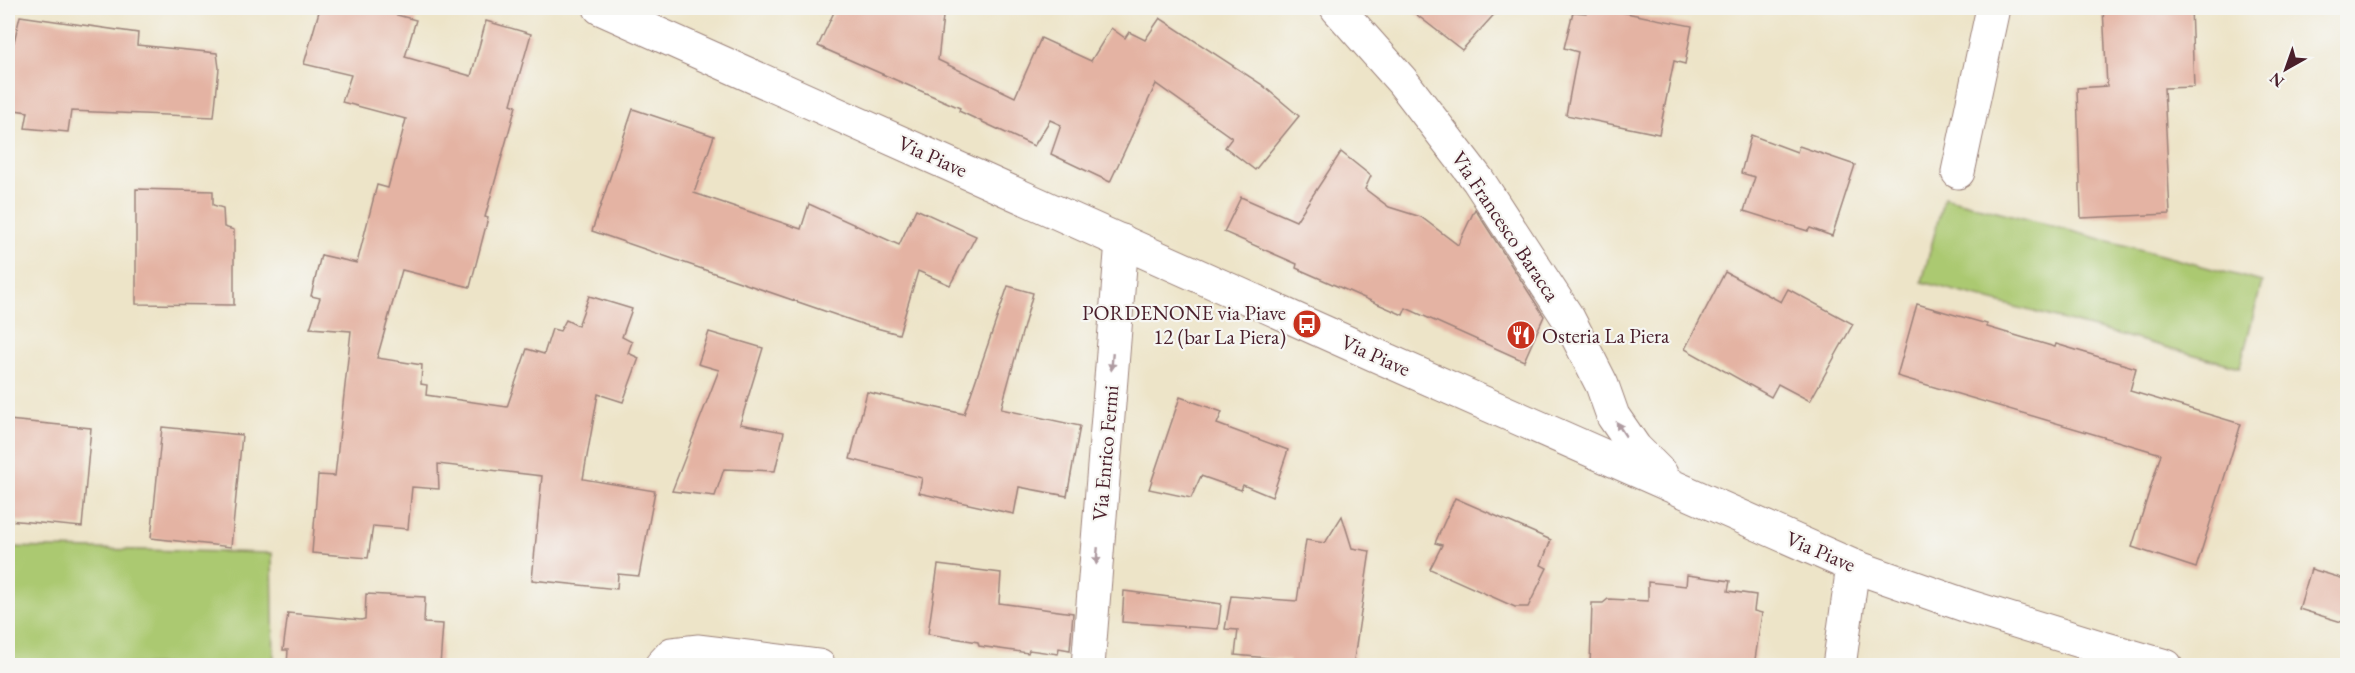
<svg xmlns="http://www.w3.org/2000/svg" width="2355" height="673" viewBox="0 0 2355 673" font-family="'EB Garamond',serif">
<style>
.green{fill:#abc971;stroke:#7a744e;stroke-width:1.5}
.building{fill:#e4b3a3}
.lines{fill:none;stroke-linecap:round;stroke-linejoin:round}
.minor-casing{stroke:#9c827a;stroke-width:35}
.minor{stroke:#fff;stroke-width:33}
.oneway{fill:#ae9aa0}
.labels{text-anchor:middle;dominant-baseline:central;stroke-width:4.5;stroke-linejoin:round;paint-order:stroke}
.street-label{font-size:21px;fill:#4a1f2b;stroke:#f6f6f2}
.poi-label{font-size:21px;fill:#4a1f2b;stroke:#f6f6f2;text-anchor:end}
</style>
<rect width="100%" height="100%" fill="#f6f6f2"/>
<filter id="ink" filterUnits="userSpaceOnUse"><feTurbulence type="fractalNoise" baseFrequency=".0167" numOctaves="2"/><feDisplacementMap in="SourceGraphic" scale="12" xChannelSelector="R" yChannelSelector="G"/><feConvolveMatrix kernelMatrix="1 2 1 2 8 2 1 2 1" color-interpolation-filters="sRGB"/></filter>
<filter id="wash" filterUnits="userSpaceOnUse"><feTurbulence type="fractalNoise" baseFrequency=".008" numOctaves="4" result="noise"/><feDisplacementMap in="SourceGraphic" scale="24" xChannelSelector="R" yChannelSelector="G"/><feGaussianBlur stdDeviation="1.35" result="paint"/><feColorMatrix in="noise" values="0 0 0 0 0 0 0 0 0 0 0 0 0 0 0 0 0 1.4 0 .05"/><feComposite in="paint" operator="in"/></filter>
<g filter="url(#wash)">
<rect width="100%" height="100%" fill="#ede4c8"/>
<g class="green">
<polygon points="1944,197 2262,282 2240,367 1922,282"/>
<polygon points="8,547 272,553 274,665 8,665"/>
</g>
<g id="blocks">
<g class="building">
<polygon points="320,8 371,8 416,20 405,57 471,76 486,21 531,34 511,104 516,106 485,217 488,218 470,287 402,270 377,358 422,365 421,384 427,385 426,395 507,407 527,349 544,354 552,329 560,331 566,320 578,326 589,296 632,309 622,337 632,342 628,353 639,358 623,402 598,394 583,479 655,491 639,576 618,574 617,589 532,580 542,476 438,464 439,489 412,487 408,529 373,526 368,558 312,553 318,475 335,476 351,331 310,328 320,298 311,296 321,255 357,263 377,185 388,188 406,119 342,102 351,75 304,64"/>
<polygon points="836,8 944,8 938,60 1015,97 1041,38 1091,61 1111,28 1125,38 1129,32 1145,40 1160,18 1261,84 1299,116 1255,170 1225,147 1232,138 1156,84 1110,182 1051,154 1061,125 1050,120 1034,146 959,111 960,108 818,46"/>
<polygon points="1408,8 1500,8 1462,50"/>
<polygon points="1587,8 1601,8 1692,26 1685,64 1674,61 1659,134 1566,115 1578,52 1564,48 1573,12 1586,13"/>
<polygon points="2103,8 2191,8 2194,87 2164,88 2170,214 2081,218 2077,88 2107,86"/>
<polygon points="20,16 138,33 137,45 217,53 219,68 214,117 71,111 68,132 25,128 28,112 8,109 8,41 14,42"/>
<polygon points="633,109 714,136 694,193 801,229 809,204 899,245 916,209 976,236 950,285 918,271 899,334 865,325 592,231"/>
<polygon points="1751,135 1797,152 1799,146 1855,165 1832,236 1810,228 1808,231 1744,211 1755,177 1741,173"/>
<polygon points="1341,152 1371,176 1365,189 1389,207 1421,217 1458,245 1475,209 1544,316 1524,361 1406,308 1403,315 1296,268 1297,264 1224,232 1241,197 1296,221"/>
<polygon points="136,189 213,191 213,205 223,208 224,227 234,230 234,305 136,304"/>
<polygon points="1725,272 1781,302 1788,289 1853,324 1810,401 1778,384 1771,397 1685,349"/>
<polygon points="1008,286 1033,293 1001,409 1080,426 1067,496 1019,487 1014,514 919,493 922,478 850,459 867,392 964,414"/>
<polygon points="1917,304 1987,324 1987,327 2055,347 2056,344 2136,368 2130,391 2241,424 2196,568 2132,547 2161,454 1897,376"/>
<polygon points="709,332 763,348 740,424 784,432 775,471 724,469 715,496 672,491 719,370 698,364"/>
<polygon points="1180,397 1222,412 1217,424 1288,450 1272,497 1243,485 1241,490 1201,476 1191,498 1149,489"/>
<polygon points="8,420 91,428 82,527 8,520"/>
<polygon points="162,427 242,435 231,547 151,538"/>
<polygon points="1455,498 1551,540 1541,565 1547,568 1528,607 1515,607 1430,569 1442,545 1435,543"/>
<polygon points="1342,516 1352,548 1370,551 1353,666 1288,666 1289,660 1235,655 1238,630 1225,629 1231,596 1297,601 1306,540 1325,543"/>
<polygon points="938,565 1001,573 999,603 1073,613 1070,650 1059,648 1058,654 1029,650 1028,653 979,646 978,642 928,634"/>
<polygon points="2311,569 2348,580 2348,624 2299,609"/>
<polygon points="1687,575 1730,581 1728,591 1756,595 1754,611 1762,613 1754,666 1590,666 1592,603 1603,603 1608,599 1648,601 1648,582 1686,586"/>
<polygon points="1124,591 1221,604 1218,629 1122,622"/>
<polygon points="366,594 425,597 424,623 443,624 440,666 287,666 288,650 283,650 288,613 361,620 365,619"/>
</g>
</g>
</g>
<g filter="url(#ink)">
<use href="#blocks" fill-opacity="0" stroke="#9c827a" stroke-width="1.5"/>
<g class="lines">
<g class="minor-casing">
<g id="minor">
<polyline points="600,8 1364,350 1853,566 1970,607 2103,648 2166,666"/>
<polyline points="1337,8 1402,81 1478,180 1568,318 1602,385 1613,416 1635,448 1661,474"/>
<polyline points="1958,172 1993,8"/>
<polyline points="661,666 672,654 699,651 819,666"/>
<polyline points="1088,666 1122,241"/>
<polyline points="1839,666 1853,566"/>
</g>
</g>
<use href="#minor" class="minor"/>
</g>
<defs><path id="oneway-solid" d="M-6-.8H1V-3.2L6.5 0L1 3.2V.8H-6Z" transform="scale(1.5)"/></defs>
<g class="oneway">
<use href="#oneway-solid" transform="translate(1112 362) rotate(95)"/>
<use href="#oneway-solid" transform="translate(1621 429) rotate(-123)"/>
<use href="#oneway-solid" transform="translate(1097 556) rotate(95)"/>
</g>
</g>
<defs>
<g id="bus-disc" transform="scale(1.5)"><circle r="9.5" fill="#c8321e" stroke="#f6f6f2"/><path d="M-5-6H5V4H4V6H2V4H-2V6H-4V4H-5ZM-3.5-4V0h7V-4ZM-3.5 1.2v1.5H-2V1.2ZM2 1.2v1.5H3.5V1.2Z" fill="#fff"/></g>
<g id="restaurant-disc" transform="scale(1.5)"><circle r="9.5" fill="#c8321e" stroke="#f6f6f2"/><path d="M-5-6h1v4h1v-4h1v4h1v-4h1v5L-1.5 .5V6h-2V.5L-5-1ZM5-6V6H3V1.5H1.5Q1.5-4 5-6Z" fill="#fff"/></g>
</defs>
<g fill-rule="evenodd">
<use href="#bus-disc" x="1307" y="324"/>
<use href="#restaurant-disc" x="1521" y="335"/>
</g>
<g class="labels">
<g class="street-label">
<text transform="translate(933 156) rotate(24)">Via Piave</text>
<text transform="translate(1506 226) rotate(56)">Via Francesco Baracca</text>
<text transform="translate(1376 355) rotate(24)">Via Piave</text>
<text transform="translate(1105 453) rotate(-85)">Via Enrico Fermi</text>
<text transform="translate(1821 551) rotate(23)">Via Piave</text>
</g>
<g class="poi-label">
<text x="1286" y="312">PORDENONE via Piave<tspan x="1286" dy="24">12 (bar La Piera)</tspan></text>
<text x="1542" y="335" text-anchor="start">Osteria La Piera</text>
</g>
</g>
<rect width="2355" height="673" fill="none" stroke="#f6f6f2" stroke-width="30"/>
<g transform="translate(2286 69) rotate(220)" stroke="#f6f6f2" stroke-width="4.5" paint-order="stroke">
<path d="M0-4.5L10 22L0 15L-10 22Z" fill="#4a1f2b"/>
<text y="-9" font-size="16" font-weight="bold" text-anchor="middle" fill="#4a1f2b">N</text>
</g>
</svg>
